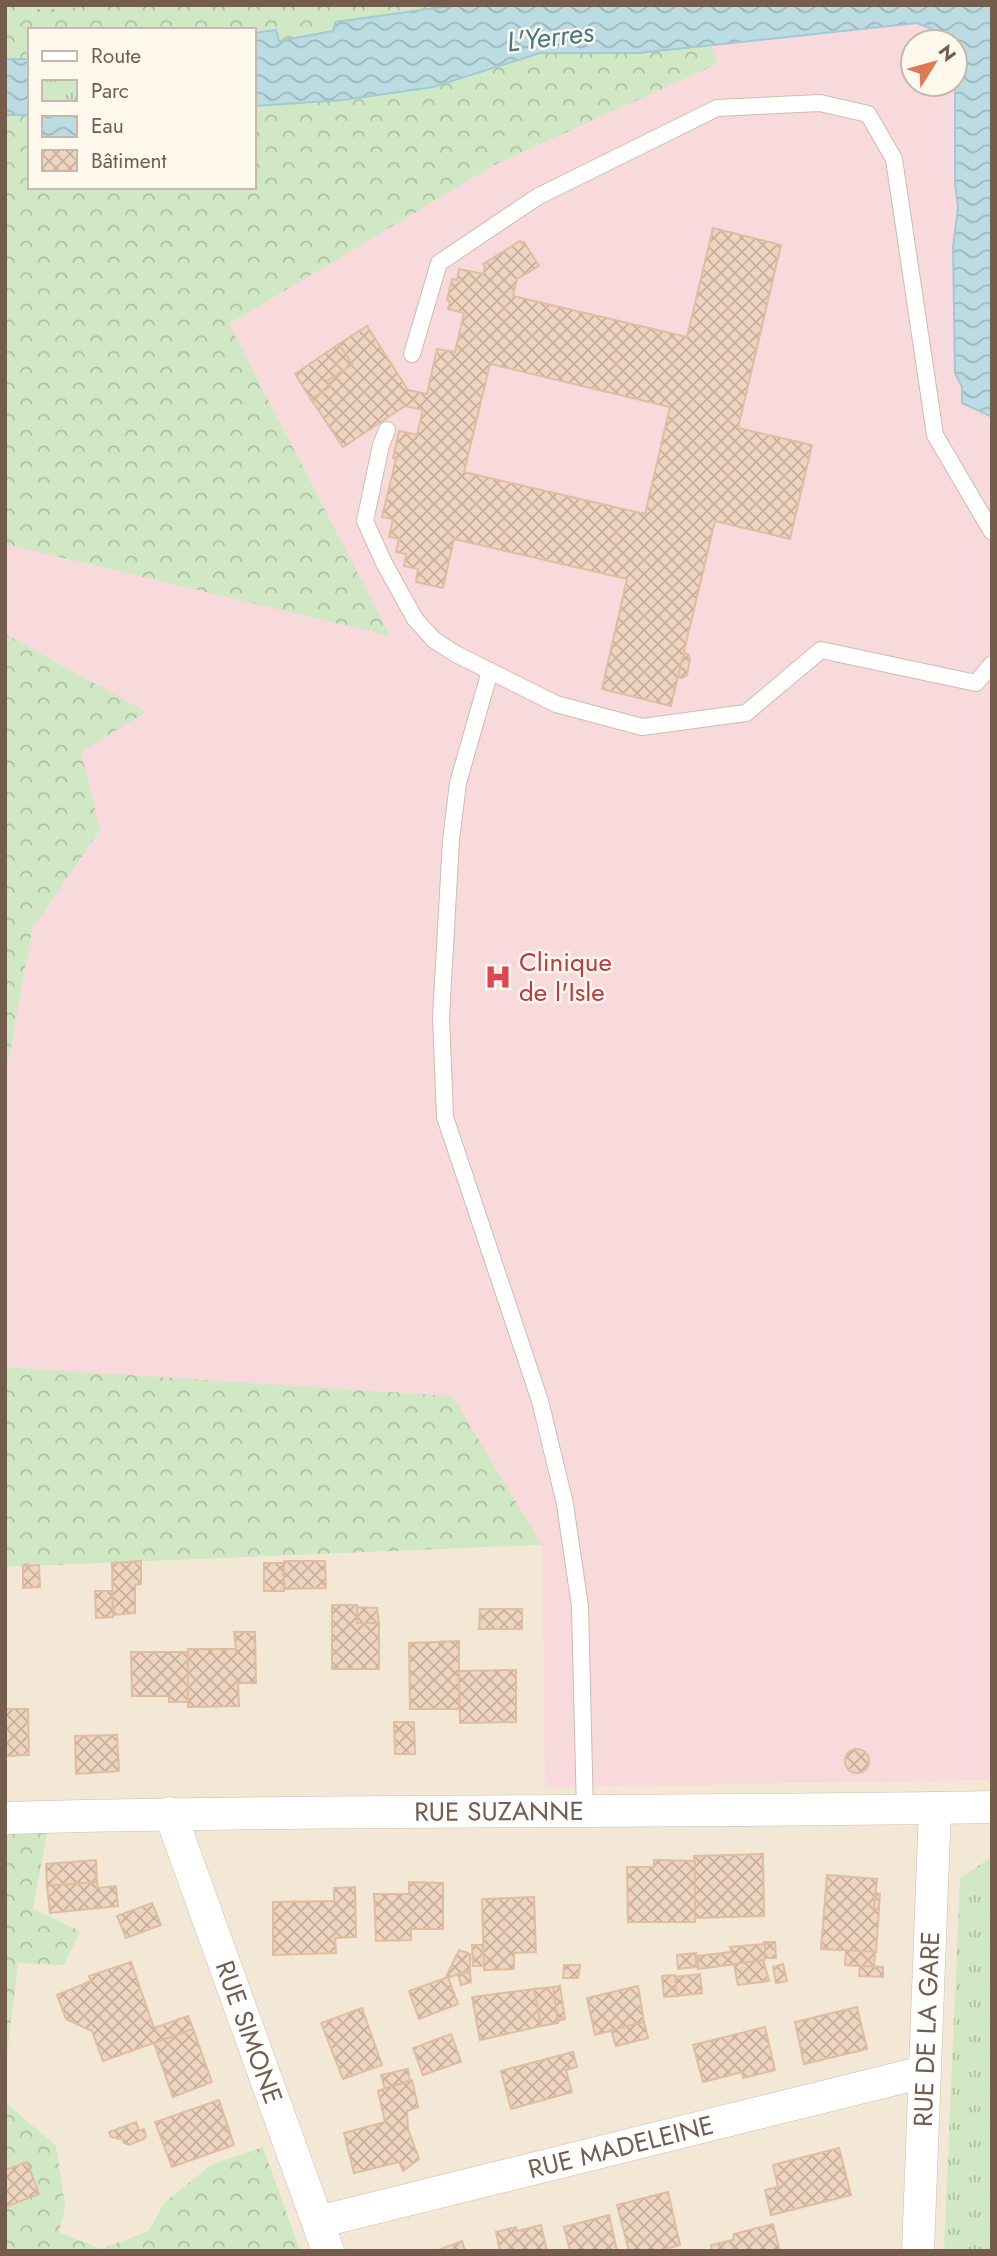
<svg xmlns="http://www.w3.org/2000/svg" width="997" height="2256" viewBox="0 0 997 2256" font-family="Jost,sans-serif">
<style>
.residential{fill:#f3e7d5}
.medical{fill:#f9dadc}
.grass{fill:url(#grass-dots)}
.forest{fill:url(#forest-crowns);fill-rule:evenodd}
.park{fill:url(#park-tufts)}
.water{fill:url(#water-waves);stroke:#a2cad5;stroke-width:2}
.building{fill:url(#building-cross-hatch);stroke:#e1bda0;stroke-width:2;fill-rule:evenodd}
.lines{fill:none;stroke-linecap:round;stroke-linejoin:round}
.service-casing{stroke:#cdbdad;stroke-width:18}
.minor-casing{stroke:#cdbdad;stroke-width:33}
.service{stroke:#fff;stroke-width:16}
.minor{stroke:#fff;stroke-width:32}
.labels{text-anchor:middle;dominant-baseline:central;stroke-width:5;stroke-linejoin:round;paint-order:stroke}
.health-label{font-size:26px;fill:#be3a42;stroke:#fef8ed;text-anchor:start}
.street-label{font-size:26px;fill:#745d4c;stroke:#fef8ed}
.water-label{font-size:28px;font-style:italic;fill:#477885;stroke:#fef8ed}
</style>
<defs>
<pattern id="grass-dots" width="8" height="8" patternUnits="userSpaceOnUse" patternTransform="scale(1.75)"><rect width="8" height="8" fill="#d1e8c5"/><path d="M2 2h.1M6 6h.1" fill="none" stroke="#aebfa2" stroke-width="1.8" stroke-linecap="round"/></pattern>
<pattern id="forest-crowns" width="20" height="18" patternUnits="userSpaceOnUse" patternTransform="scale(1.75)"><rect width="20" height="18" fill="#d1e8c5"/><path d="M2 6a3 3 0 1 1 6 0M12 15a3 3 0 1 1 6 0" fill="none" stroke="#aebfa2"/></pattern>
<pattern id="park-tufts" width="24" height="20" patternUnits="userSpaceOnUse" patternTransform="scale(1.75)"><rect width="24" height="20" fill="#d1e8c5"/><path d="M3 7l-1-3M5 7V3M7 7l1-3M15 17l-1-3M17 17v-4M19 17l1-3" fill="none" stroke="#aebfa2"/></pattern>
<pattern id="water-waves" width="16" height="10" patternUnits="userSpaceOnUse" patternTransform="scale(1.75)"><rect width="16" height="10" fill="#bcdce4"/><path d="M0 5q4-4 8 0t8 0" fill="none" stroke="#9db6bb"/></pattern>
<pattern id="building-cross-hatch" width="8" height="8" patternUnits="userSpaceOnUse" patternTransform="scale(1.75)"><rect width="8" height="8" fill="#efd5bf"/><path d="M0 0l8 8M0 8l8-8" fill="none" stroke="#c6b09d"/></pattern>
</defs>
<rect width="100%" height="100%" fill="#fbf4e6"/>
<polygon class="residential" points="542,1545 546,1788 992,1780 992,2251 5,2251 5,1567"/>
<polygon class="medical" points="917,23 947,35 949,42 913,42 913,84 955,84 955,58 956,62 954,126 955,183 958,207 953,247 955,373 975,410 992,417 992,1780 545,1788 542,1545 5,1537 5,117 30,187 254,187 710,43"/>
<polygon class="grass" points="34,5 85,5 32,18"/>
<g class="forest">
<path d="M5,5H34L32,17L86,5H698L717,64L496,164L229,324L390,636L5,544ZM30,30H254V187H30Z"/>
<polygon points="5,634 146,712 81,752 100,830 32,929 5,1081"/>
<polygon points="5,1367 452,1396 542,1545 5,1567"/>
<polygon points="5,1832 47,1832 33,1909 80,1931 64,1965 18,1963 5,2073"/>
<polygon points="5,2102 56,2146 65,2207 59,2232 101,2249 149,2231 164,2203 211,2165 263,2147 300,2251 5,2251"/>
</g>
<polygon class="park" points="989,1859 992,1859 992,2251 944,2251 960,1878"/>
<g class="water">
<polygon points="457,5 992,5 992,417 962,403 962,387 955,373 953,247 958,207 955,183 955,42 949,42 946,35 917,23 638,53 540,53 433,87 343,100 254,106 254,33 276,30 279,41 333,31 336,22"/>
<rect x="5" y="59" width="25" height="56"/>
</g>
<g class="building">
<path d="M713,228L781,245L738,428L812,445L790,539L715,521L671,706L602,689L627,579L454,539L443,588L416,582L418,569L404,566L406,554L396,552L399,539L389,537L393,519L382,517L396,459L393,458L399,431L417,435L423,410L405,406L343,447L311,399L331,386L327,381L352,364L339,344L367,326L408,390L427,394L437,349L455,352L464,313L448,309L450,301L447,300L452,279L457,280L459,269L483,274L485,267L483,264L520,241L522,243L524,242L539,266L517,279L513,296L687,337ZM490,364L670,407L645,514L464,472Z"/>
<polygon points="339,344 352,364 327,381 331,386 311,399 295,374"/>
<polygon points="684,653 688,654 690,659 687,675 682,678 678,677"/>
<polygon points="141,1561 141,1584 135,1585 135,1613 113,1615 112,1563"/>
<polygon points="284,1561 325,1561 326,1588 284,1589"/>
<polygon points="264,1563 283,1563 284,1591 264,1591"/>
<polygon points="39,1565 40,1587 23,1588 23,1566"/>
<polygon points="95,1591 112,1591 113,1617 96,1618"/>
<polygon points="332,1605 357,1605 357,1623 379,1623 379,1669 332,1669"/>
<polygon points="357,1607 377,1608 379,1623 357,1623"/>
<polygon points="480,1609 522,1609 522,1629 479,1629"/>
<polygon points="234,1632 255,1632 256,1683 238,1683 239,1706 188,1707 188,1649 236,1649"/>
<polygon points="459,1641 459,1709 410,1709 409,1643"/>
<polygon points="131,1652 188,1652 188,1702 169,1702 169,1696 132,1696"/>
<polygon points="516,1670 516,1722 460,1723 459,1671"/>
<polygon points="5,1709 28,1709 29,1755 5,1756"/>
<polygon points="394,1722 414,1722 415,1754 395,1754"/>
<polygon points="117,1735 119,1771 76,1774 75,1736"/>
<circle cx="857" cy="1761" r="12"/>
<polygon points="763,1854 764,1916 695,1918 694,1856"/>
<polygon points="96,1860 97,1882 47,1886 46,1864"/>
<polygon points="654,1860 695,1861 695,1922 628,1922 627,1867 654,1867"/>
<polygon points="827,1875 877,1879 874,1909 879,1909 876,1952 821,1949"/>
<polygon points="97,1882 98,1888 116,1886 118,1906 50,1913 47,1886"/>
<polygon points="409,1882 443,1883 443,1929 411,1929 411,1940 376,1941 374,1894 409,1894"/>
<polygon points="355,1887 356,1937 335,1938 336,1953 273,1955 273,1902 334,1901 334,1888"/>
<polygon points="875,1893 880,1894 879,1909 874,1909"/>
<polygon points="534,1897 536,1952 514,1953 514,1969 484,1970 482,1899"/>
<polygon points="152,1903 161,1925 126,1938 117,1916"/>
<polygon points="764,1942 775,1942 776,1958 765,1958"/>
<polygon points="765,1944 765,1960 698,1969 698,1956 731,1952 730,1947"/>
<polygon points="472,1945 483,1945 484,1966 473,1966"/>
<polygon points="459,1950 470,1954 470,1970 445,1979"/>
<polygon points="846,1950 875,1952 874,1967 845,1965"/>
<polygon points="696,1953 696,1967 678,1969 677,1955"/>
<polygon points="763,1960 769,1981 738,1985 734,1964"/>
<polygon points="131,1962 154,2028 188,2016 193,2029 103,2061 92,2031 66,2019 57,1995 91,1981 89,1976"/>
<polygon points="783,1964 787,1981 776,1983 773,1967"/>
<polygon points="564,1965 580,1965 578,1978 563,1978"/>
<polygon points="860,1966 883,1967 883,1977 859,1976"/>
<polygon points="470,1972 471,1982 461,1985 458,1975"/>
<polygon points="700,1974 702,1993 677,1996 675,1977"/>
<polygon points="675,1975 677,1996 664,1997 662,1976"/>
<polygon points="448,1977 458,2004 419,2019 409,1991"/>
<polygon points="560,1986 565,2019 558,2021 553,1987"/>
<polygon points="638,1986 644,2022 595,2035 587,1998"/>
<polygon points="553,1987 558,2023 541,2026 534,1989"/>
<polygon points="534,1989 541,2026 480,2040 472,1997"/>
<polygon points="857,2007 867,2049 804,2064 795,2022"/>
<polygon points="362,2008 382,2065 343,2079 321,2023"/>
<polygon points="644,2022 648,2038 616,2046 611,2030"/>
<polygon points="765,2027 775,2070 743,2078 742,2072 703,2082 693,2045"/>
<polygon points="193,2029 212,2082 173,2097 154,2043"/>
<polygon points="451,2034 461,2062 423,2075 413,2048"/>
<polygon points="573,2052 577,2067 566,2070 572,2092 511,2109 501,2071"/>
<polygon points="408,2069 410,2080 385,2089 381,2075"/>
<polygon points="412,2080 418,2107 407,2111 408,2129 419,2159 403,2171 399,2162 354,2173 344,2133 385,2122 378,2091"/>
<polygon points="219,2100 234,2145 172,2167 155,2122"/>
<polygon points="136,2122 139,2131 144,2129 146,2136 144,2139 129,2145 124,2143 122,2138 119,2139 111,2137 109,2132"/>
<polygon points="839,2148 851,2195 771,2215 765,2190 778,2187 773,2165"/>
<polygon points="27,2162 39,2194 5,2207 5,2170"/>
<polygon points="668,2192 680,2245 659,2251 629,2251 617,2205"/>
<polygon points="609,2215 617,2251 570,2251 564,2227"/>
<polygon points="773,2224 780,2251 712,2251 711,2245 733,2240 734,2234"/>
<polygon points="541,2225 547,2251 500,2251 496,2232 516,2227 517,2231"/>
<polygon points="462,2241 465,2251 436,2251"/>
</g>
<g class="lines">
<g class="service-casing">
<g id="service">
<polyline points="412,354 439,263 537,197 717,108 820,103 868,114 894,159 935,435 992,532"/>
<polyline points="387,430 381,445 365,521 384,563 415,619 434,640 456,654 556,704 642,727 746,713 821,650 976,683 992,664"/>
<polyline points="490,671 458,783 451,840 441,1017 445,1117 540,1401 565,1504 580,1607 585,1812"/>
</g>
</g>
<g class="minor-casing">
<g id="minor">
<path id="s1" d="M170,1813L328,2251"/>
<path id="s2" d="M5,1818C334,1809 663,1813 992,1807"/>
<path id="s3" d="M318,2222L924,2072"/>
<path id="s4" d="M918,2251L935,1808"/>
</g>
</g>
<use href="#service" class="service"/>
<use href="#minor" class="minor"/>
</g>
<defs>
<g id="hospital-bare" transform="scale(2.1)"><path d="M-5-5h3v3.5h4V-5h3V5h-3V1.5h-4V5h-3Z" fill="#e0444e" stroke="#fef8ed" stroke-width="2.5" paint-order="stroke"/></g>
</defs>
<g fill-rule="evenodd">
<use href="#hospital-bare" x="498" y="977"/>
</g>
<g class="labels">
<g class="health-label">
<text x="519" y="962">Clinique<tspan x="519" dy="30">de l'Isle</tspan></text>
</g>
<g class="street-label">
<text stroke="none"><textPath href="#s2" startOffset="494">RUE SUZANNE</textPath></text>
<text stroke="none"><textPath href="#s4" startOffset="222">RUE DE LA GARE</textPath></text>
<text stroke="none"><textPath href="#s1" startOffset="233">RUE SIMONE</textPath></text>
<text stroke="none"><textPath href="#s3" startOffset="312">RUE MADELEINE</textPath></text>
</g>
<g class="water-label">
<text transform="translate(550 37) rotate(-7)">L'Yerres</text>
</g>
</g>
<rect width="997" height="2256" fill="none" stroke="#745d4c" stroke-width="14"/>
<rect x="28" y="28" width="228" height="161" fill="#fef8ed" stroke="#c7baad" stroke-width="2"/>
<rect x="42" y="51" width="35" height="10" fill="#ffffff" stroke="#c7baad" stroke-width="2"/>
<text x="91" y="63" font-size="21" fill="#745d4c">Route</text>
<rect x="42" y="80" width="35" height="21" fill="url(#park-tufts)" stroke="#c7baad" stroke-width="2"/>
<text x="91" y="98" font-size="21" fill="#745d4c">Parc</text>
<rect x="42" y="116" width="35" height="21" fill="url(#water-waves)" stroke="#c7baad" stroke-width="2"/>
<text x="91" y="133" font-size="21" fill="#745d4c">Eau</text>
<rect x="42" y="150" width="35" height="21" fill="url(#building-cross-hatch)" stroke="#c7baad" stroke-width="2"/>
<text x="91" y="168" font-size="21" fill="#745d4c">Bâtiment</text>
<g transform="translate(934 63) rotate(53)"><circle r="33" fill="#fef8ed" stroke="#c7baad" stroke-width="2"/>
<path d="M0-5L12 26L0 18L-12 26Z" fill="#df7951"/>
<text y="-10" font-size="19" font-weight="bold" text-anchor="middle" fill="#745d4c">N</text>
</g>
</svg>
